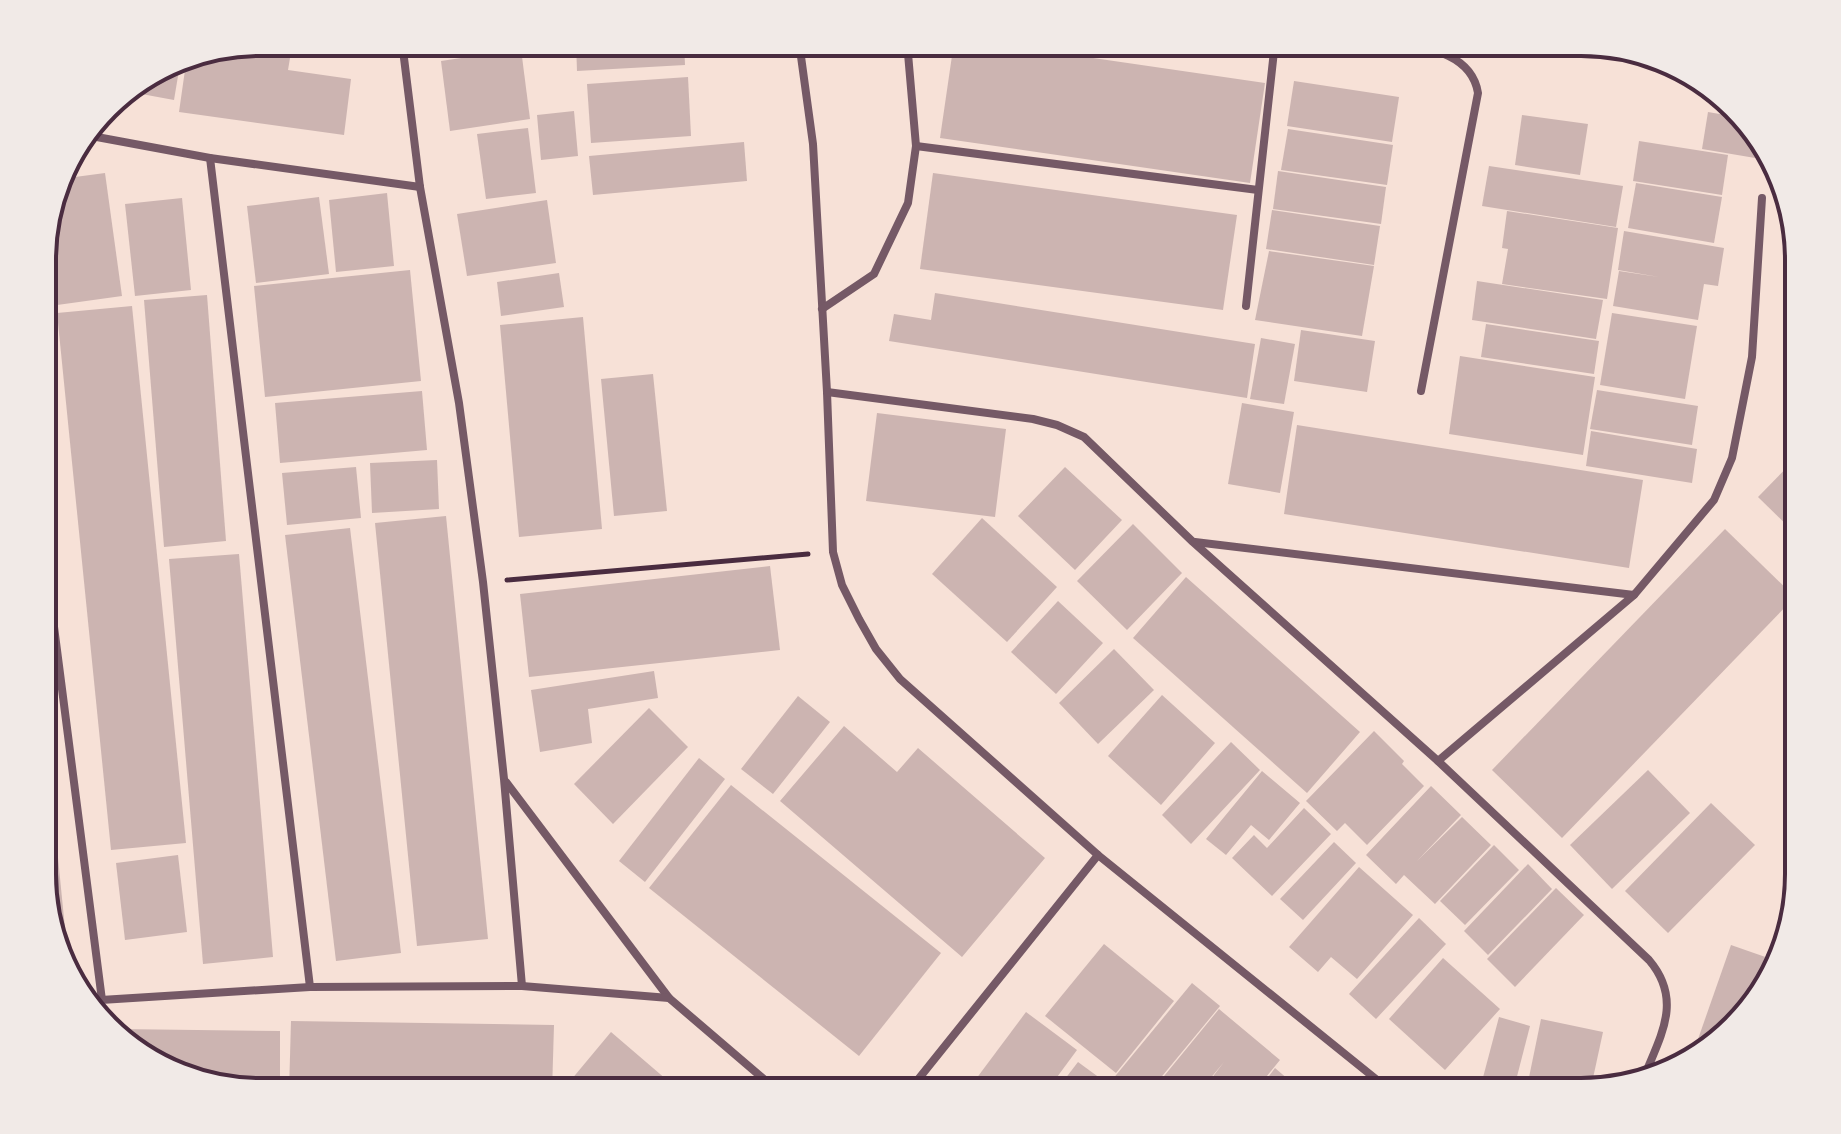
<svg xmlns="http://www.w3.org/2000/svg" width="1841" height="1134" viewBox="0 0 1841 1134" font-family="Poppins,sans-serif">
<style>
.building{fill:#ccb4b1}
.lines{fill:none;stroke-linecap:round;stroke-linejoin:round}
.path{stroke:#4a2c40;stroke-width:5}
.minor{stroke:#755966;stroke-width:8}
.rim{fill:none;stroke:#4a2c40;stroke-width:4}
</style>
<rect width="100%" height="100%" fill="#f7e1d7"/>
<g class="building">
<polygon points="261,42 350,42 348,57"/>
<polygon points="429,42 473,42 474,49 431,54"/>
<polygon points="576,42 684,42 685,65 577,71"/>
<polygon points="954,42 983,42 1265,83 1250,183 940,138"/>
<polygon points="226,49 290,58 288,70 351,79 344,135 179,112 187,56"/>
<polygon points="521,49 530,119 450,131 441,61"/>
<polygon points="177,58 181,58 174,100 136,93 138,83"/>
<polygon points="688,77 691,136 591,143 587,84"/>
<polygon points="1294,81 1399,97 1392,142 1287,126"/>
<polygon points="574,111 578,156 541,160 537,115"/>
<polygon points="1708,112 1737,117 1763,144 1761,159 1702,149"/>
<polygon points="1522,115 1588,124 1580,175 1515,165"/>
<polygon points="528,128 536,193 486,199 477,134"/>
<polygon points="1288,129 1393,145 1387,185 1281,170"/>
<polygon points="1639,141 1728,155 1722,195 1633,181"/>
<polygon points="744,142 747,181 593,195 589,156"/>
<polygon points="1489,166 1623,186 1616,227 1482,206"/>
<polygon points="1278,171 1386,187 1381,224 1273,209"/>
<polygon points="105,173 122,296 50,306 44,263 44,232 60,179"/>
<polygon points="933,173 1237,215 1223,310 920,269"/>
<polygon points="1636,183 1722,197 1714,243 1628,228"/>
<polygon points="387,193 394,266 336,272 329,200"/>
<polygon points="319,197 329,274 256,283 247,206"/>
<polygon points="182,198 191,290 135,296 125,204"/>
<polygon points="547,200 556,263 467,276 457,214"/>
<polygon points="1272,210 1380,226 1374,265 1266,249"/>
<polygon points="1507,211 1618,228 1607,299 1502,284 1508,249 1502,248"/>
<polygon points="1624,231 1724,248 1718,286 1704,284 1698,320 1613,306 1619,271 1659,277 1618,270"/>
<polygon points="1269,251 1374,266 1362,336 1255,320"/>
<polygon points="410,270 421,381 265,397 254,286"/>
<polygon points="559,273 564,307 501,316 497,282"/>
<polygon points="1477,281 1603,300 1596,339 1472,320"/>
<polygon points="935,293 1255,344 1247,398 889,341 894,314 931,320"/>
<polygon points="207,295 226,541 164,547 144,300"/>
<polygon points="132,306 186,843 111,850 57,313"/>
<polygon points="1612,313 1697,326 1685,399 1600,385"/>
<polygon points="583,317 602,529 519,537 500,325"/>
<polygon points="1486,324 1599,341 1594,374 1481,357"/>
<polygon points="1301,330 1375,341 1367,392 1294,381"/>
<polygon points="1261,338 1295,344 1284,404 1250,399"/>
<polygon points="1460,356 1595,377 1583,455 1449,434"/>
<polygon points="653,374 667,511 614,516 601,379"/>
<polygon points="1597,390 1698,406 1692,445 1590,429"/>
<polygon points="422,391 427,450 280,463 275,403"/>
<polygon points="1242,403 1294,412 1280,493 1228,484"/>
<polygon points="877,413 1006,429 995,517 866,501"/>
<polygon points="1297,425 1643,480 1629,568 1284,514"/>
<polygon points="1591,431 1697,449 1692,483 1586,466"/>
<polygon points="1799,455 1799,537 1758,497"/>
<polygon points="437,460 439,509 372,513 370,463"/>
<polygon points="356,467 361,518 287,525 282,473"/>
<polygon points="1065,467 1122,520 1075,570 1018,516"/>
<polygon points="446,516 488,939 417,946 375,523"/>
<polygon points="982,518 1057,587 1007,642 932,574"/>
<polygon points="1133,524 1182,573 1127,630 1077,581"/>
<polygon points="350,528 401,953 336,961 285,535"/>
<polygon points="1725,529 1795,597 1562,838 1492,770"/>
<polygon points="239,554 273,957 203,964 169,559"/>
<polygon points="770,566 780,650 529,677 520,594"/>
<polygon points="1186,577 1360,732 1307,793 1133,638"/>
<polygon points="1058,601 1103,643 1056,694 1011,652"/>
<polygon points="1114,649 1154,690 1098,744 1059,703"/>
<polygon points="654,671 658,698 588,709 592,743 540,752 531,690"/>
<polygon points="1162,695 1215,743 1161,805 1108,756"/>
<polygon points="798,696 830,722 773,794 741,769"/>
<polygon points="649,708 688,747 613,824 574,784"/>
<polygon points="844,726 897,772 918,748 1045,858 962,957 780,801"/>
<polygon points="1374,731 1404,761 1402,764 1424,786 1367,845 1345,823 1337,831 1306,801"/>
<polygon points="44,738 46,738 69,968 44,902"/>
<polygon points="1231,742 1260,770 1191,844 1162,815"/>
<polygon points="699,758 725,779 645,882 619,861"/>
<polygon points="1648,770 1690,813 1612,889 1570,845"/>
<polygon points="1262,771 1300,803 1269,840 1251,825 1226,855 1206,839"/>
<polygon points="731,785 941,953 859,1056 649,888"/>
<polygon points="1431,786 1461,815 1417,861 1462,817 1491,845 1435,904 1404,875 1396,884 1366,855"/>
<polygon points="1711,803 1755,845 1668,933 1625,891"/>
<polygon points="1304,808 1331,834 1272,896 1232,858 1254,835 1267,848"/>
<polygon points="1334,842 1356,863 1303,920 1280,899"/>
<polygon points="1494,845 1519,870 1465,925 1440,901"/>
<polygon points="178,855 187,932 125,940 116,863"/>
<polygon points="1528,864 1552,889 1488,955 1464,931"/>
<polygon points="1359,867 1413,915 1357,979 1331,957 1318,972 1289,947"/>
<polygon points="1556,888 1584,915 1515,987 1487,959"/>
<polygon points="1419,918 1446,944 1376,1019 1349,994"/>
<polygon points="1104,944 1174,1001 1116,1073 1045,1016"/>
<polygon points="1731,945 1774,960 1762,995 1690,1062"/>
<polygon points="1443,958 1500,1009 1445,1070 1389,1019"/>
<polygon points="1192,983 1220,1006 1149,1092 1126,1092 1112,1080"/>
<polygon points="1219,1009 1280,1060 1254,1092 1201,1092 1224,1062 1199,1092 1151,1092"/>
<polygon points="1026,1012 1077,1050 1046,1092 985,1092 973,1083"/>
<polygon points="1499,1017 1530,1026 1513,1092 1481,1085"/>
<polygon points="1541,1019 1603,1032 1590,1092 1526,1092"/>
<polygon points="291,1021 554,1025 552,1092 289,1092"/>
<polygon points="117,1029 280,1031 280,1092 260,1092 139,1055 117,1033"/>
<polygon points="611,1032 667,1080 657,1092 561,1092"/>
<polygon points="1078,1062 1108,1084 1117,1092 1055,1092"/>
<polygon points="1275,1068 1303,1092 1257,1092"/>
</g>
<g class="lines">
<polyline class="path" points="507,580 808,554"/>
<g class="minor">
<polyline points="402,42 420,187 459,403 483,582 504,779 522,986"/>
<polyline points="799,42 813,144 827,392 833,552 842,585 859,619 876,649 900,679 1098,855 1392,1092"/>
<path d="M1397,42C1430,48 1472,55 1478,93L1421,391"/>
<polyline points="86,135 210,158 420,187"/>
<polyline points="916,146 1258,190"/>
<polyline points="210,158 310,987"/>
<polyline points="1246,306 1275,42"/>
<polyline points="822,309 874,274 908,203 916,146 907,42"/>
<path d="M827,392L1033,419L1057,425L1084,437L1193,542L1438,761L1649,960C1683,1000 1661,1035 1644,1077"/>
<polyline points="1195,542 1634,595 1714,500 1732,458 1752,357 1762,198"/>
<polyline points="44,549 102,1000"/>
<polyline points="1438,761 1634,595"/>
<polyline points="506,782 669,998"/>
<polyline points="85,1001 310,987 522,986 669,998 779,1092"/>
<polyline points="920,1078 937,1092"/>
<polyline points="908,1092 1098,855"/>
</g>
</g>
<path d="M0 0H1841V1134H0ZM260 56H1581A204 204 0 0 1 1785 260V874A204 204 0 0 1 1581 1078H260A204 204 0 0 1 56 874V260A204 204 0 0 1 260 56Z" fill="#f1eae7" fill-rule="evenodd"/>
<path class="rim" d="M260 56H1581A204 204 0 0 1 1785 260V874A204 204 0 0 1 1581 1078H260A204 204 0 0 1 56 874V260A204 204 0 0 1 260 56Z"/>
</svg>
